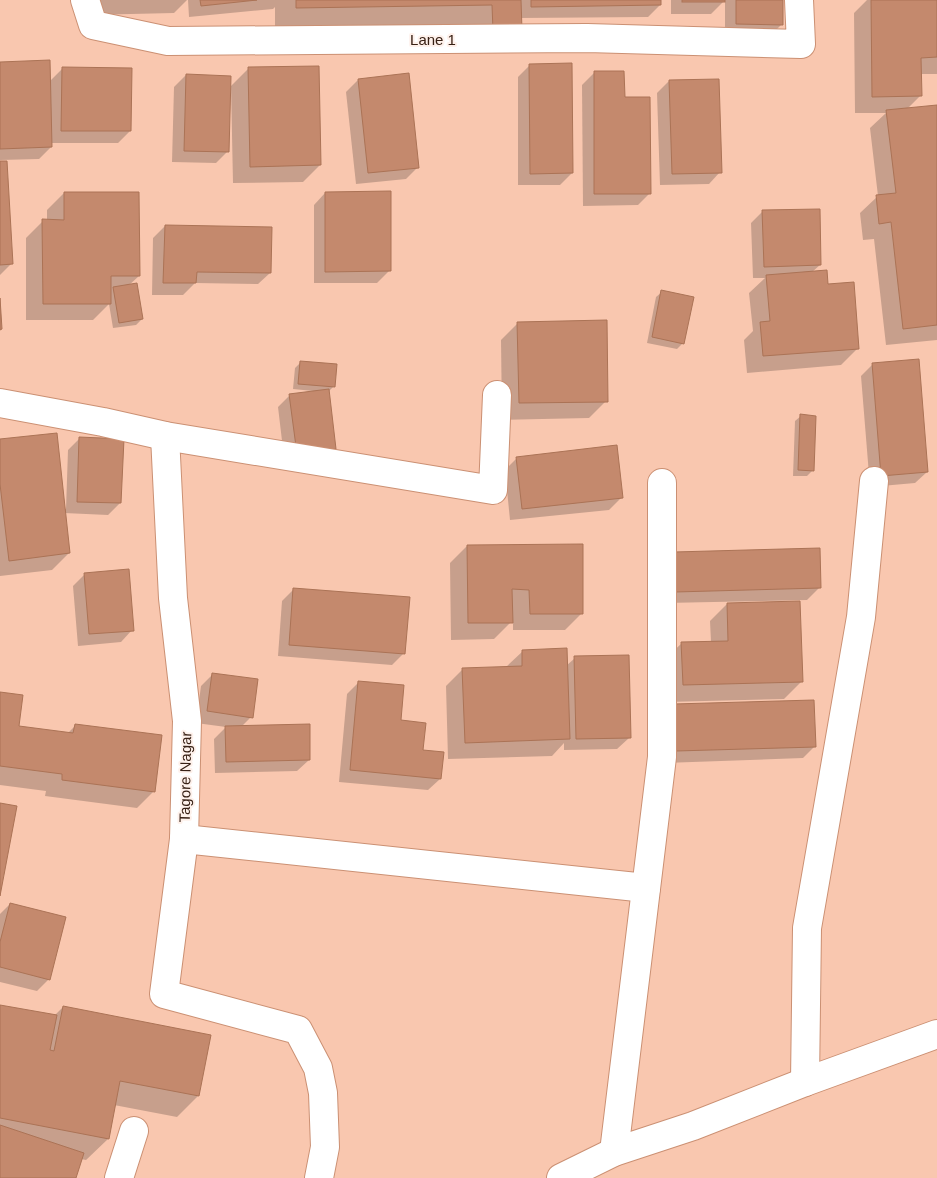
<svg xmlns="http://www.w3.org/2000/svg" width="937" height="1178" viewBox="0 0 937 1178" font-family="Arial,sans-serif">
<style>
.shadow{fill:#0003}
.building{fill:#c4896d;stroke:#ab7356}
.lines{fill:none;stroke-linecap:round;stroke-linejoin:round}
.street-casing{stroke:#cb9073;stroke-width:30}
.secondary-casing{stroke:#cb9073;stroke-width:30}
.street{stroke:#fff;stroke-width:28}
.secondary{stroke:#fff;stroke-width:28}
.labels{text-anchor:middle;dominant-baseline:central;stroke-width:4;stroke-linejoin:round;paint-order:stroke}
.street-label{font-size:15px;fill:#382115;stroke:#fef1eb}
</style>
<rect width="100%" height="100%" fill="#f9c7af"/>
<g class="shadow">
<polygon points="88,0 187,0 174,13 88,15"/>
<polygon points="188,0 660,0 660,5 648,17 520,18 520,29 275,28 275,7 273,9 189,17"/>
<polygon points="671,0 725,0 711,14 671,14"/>
<polygon points="725,0 782,0 781,25 770,36 725,35"/>
<polygon points="867,0 937,0 937,74 920,74 921,95 907,109 937,106 937,340 886,345 874,239 863,240 860,213 878,196 870,128 886,113 855,113 854,13"/>
<polygon points="0,63 49,82 62,69 130,131 118,143 51,143 51,147 39,159 0,160"/>
<polygon points="530,65 572,173 560,185 518,185 518,77"/>
<polygon points="248,69 320,165 303,182 233,183 231,86"/>
<polygon points="594,73 624,98 650,193 638,205 583,206 582,85"/>
<polygon points="186,75 228,151 216,163 172,162 174,87"/>
<polygon points="358,80 418,167 406,179 356,184 346,92"/>
<polygon points="669,81 720,172 709,184 660,185 657,93"/>
<polygon points="0,162 11,264 0,275"/>
<polygon points="64,193 139,276 128,286 142,319 136,325 113,328 109,304 93,320 26,320 26,238 43,221 47,221 47,210"/>
<polygon points="325,193 389,271 377,283 314,283 314,205"/>
<polygon points="763,211 820,265 812,272 827,286 858,348 841,365 747,373 744,340 753,331 749,293 765,278 753,278 751,223"/>
<polygon points="165,226 270,273 258,284 195,283 183,295 152,295 153,238"/>
<polygon points="662,292 683,343 677,349 647,343 656,297"/>
<polygon points="518,323 606,401 589,418 502,420 501,340"/>
<polygon points="300,363 334,386 328,392 334,449 323,461 285,466 278,407 290,395 313,392 313,391 293,389 295,368"/>
<polygon points="873,364 927,472 915,483 870,487 861,376"/>
<polygon points="801,416 813,470 807,476 793,476 795,421"/>
<polygon points="80,438 120,503 108,515 64,513 69,553 52,570 0,576 0,440 64,509 66,509 68,450"/>
<polygon points="517,458 621,498 609,510 510,520 505,470"/>
<polygon points="467,546 582,613 565,630 513,630 513,620 494,639 451,640 450,563"/>
<polygon points="663,565 819,588 807,600 664,603"/>
<polygon points="85,574 132,630 121,642 78,646 73,586"/>
<polygon points="294,589 404,653 392,665 278,656 282,601"/>
<polygon points="727,604 801,682 784,699 666,702 664,660 682,643 711,642 710,621"/>
<polygon points="523,651 566,666 575,658 629,738 617,749 564,750 564,743 552,756 448,759 446,686 463,669 506,667"/>
<polygon points="213,674 251,717 241,727 309,760 297,771 215,773 214,739 226,727 196,723 201,686"/>
<polygon points="359,682 400,721 422,751 440,779 428,790 339,782 347,694"/>
<polygon points="0,693 18,728 67,734 75,726 154,791 137,808 45,796 46,791 0,785"/>
<polygon points="663,717 815,746 803,758 664,763"/>
<polygon points="10,904 49,979 37,991 0,982 0,914"/>
<polygon points="0,1006 54,1016 63,1007 198,1096 177,1117 114,1105 108,1139 86,1160 81,1159 74,1178 0,1178"/>
</g>
<g class="building">
<polygon points="200,0 257,0 201,6"/>
<polygon points="296,0 521,0 522,30 493,31 492,5 296,8"/>
<polygon points="531,0 661,0 661,5 531,7"/>
<rect x="682" y="0" width="43" height="2"/>
<polygon points="736,0 783,0 783,25 736,24"/>
<polygon points="871,0 937,0 937,57 921,58 922,96 872,97"/>
<polygon points="50,60 52,147 0,149 0,62"/>
<polygon points="572,63 573,173 530,174 529,64"/>
<polygon points="319,66 321,165 250,167 248,67"/>
<polygon points="62,67 132,68 131,131 61,131"/>
<polygon points="594,71 624,71 625,97 650,97 651,194 594,194"/>
<polygon points="409,73 419,168 368,173 358,79"/>
<polygon points="186,74 231,76 229,152 184,151"/>
<polygon points="719,79 722,173 672,174 669,80"/>
<polygon points="937,105 937,325 903,329 891,222 879,224 876,195 896,193 886,110"/>
<polygon points="0,161 7,161 13,264 0,265"/>
<polygon points="391,191 391,271 325,272 325,192"/>
<polygon points="64,192 139,192 140,276 111,276 111,304 43,304 42,219 64,220"/>
<polygon points="820,209 821,265 764,267 762,210"/>
<polygon points="165,225 272,227 271,273 197,272 196,283 163,283"/>
<polygon points="827,270 828,284 854,282 859,349 763,356 760,322 770,321 766,275"/>
<polygon points="137,283 143,319 119,323 113,287"/>
<polygon points="661,290 694,297 684,344 652,337"/>
<polygon points="0,298 2,329 0,330"/>
<polygon points="607,320 608,402 519,403 517,322"/>
<polygon points="919,359 928,472 881,476 872,363"/>
<polygon points="300,361 337,364 335,387 298,384"/>
<polygon points="329,389 336,449 297,454 289,394"/>
<polygon points="800,414 816,416 814,471 798,470"/>
<polygon points="57,433 70,553 9,561 0,484 0,439"/>
<polygon points="79,437 124,439 121,503 77,502"/>
<polygon points="617,445 623,498 522,509 516,457"/>
<polygon points="583,544 583,614 530,614 529,590 512,589 513,623 468,623 467,545"/>
<polygon points="820,548 821,588 675,592 674,552"/>
<polygon points="129,569 134,631 89,634 84,573"/>
<polygon points="293,588 410,597 405,654 289,645"/>
<polygon points="800,601 803,682 683,685 681,642 728,641 727,603"/>
<polygon points="567,648 570,739 465,743 462,668 522,666 522,650"/>
<polygon points="629,655 631,738 576,739 574,656"/>
<polygon points="212,673 258,679 253,718 207,711"/>
<polygon points="358,681 404,685 401,720 426,723 423,750 444,752 441,779 350,770"/>
<polygon points="0,692 23,695 19,726 73,733 75,724 162,735 155,792 62,780 62,774 0,766"/>
<polygon points="814,700 816,747 676,751 674,704"/>
<polygon points="310,724 310,760 226,762 225,726"/>
<polygon points="0,803 17,806 0,896"/>
<polygon points="10,903 66,917 50,980 0,967 0,942"/>
<polygon points="0,1005 57,1015 50,1050 54,1051 63,1006 211,1035 199,1096 120,1081 109,1139 0,1118"/>
<polygon points="0,1125 84,1153 76,1178 0,1178"/>
</g>
<g class="lines">
<g class="street-casing">
<g id="street">
<polyline points="85,0 93,25 168,41 587,38 801,44 799,0"/>
<polyline points="0,403 103,422 165,436 493,490 497,395"/>
<polyline points="165,436 173,598 187,721 184,839 164,994 298,1030 318,1068 323,1093 325,1147 319,1178"/>
<polyline points="184,839 646,888"/>
<polyline points="805,1082 807,928 861,617 874,481"/>
<polyline points="614,1152 662,757 662,483"/>
<polyline points="119,1178 134,1131"/>
</g>
</g>
<g class="secondary-casing">
<polyline id="secondary" points="561,1178 614,1152 693,1126 805,1082 937,1034"/>
</g>
<use href="#street" class="street"/>
<use href="#secondary" class="secondary"/>
</g>
<g class="labels">
<g class="street-label">
<text x="433" y="39">Lane 1</text>
<text transform="translate(185 777) rotate(-89)">Tagore Nagar</text>
</g>
</g>
</svg>
